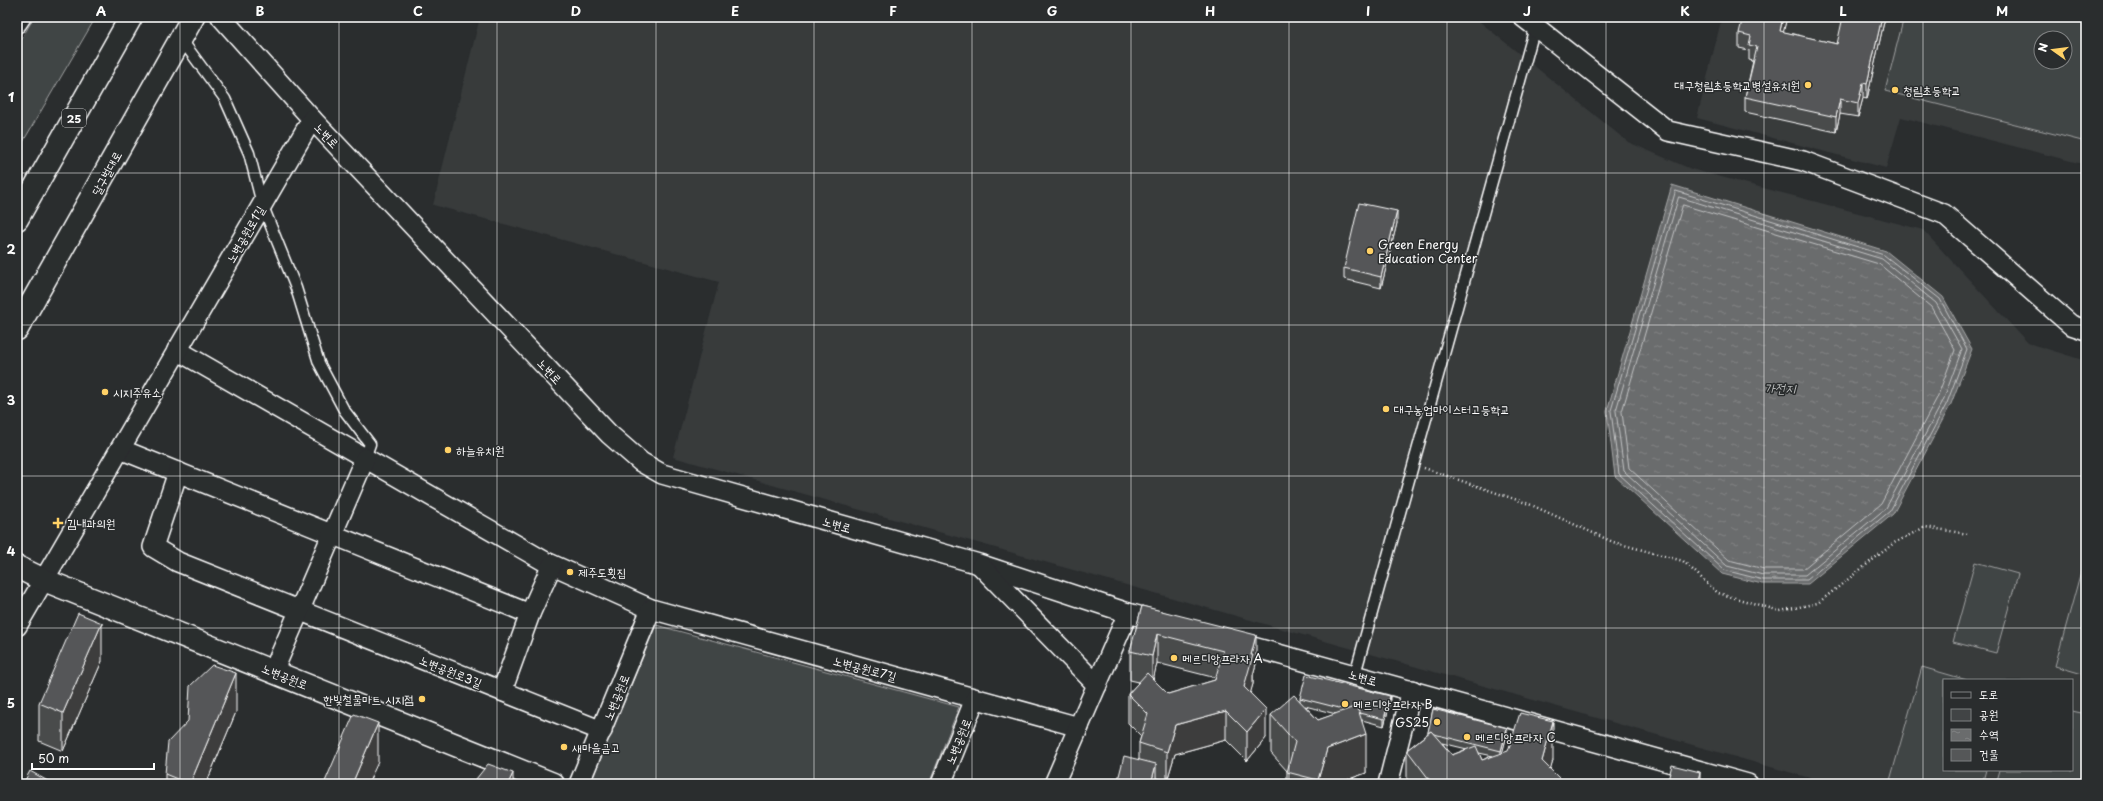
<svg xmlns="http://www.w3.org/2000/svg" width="2103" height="801" viewBox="0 0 2103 801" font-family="'Playpen Sans','Poor Story',sans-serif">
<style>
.built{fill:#373a3b;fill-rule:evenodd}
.green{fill:#414445;stroke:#a0a2a2;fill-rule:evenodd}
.water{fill:url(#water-ripples);stroke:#a6a7a7}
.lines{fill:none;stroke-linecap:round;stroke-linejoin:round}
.shore{stroke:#c3c4c5;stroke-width:1}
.lane-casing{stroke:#fff;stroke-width:13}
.street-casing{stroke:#fff;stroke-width:22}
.secondary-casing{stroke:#fff;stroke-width:25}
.primary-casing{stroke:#fff;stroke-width:25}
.path{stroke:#fff;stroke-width:2.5;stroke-dasharray:1 3;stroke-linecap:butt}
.lane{stroke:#2a2d2e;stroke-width:10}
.street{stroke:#2a2d2e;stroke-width:19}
.secondary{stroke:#2a2d2e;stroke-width:22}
.primary{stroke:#2a2d2e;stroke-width:22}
.wall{fill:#494b4c;stroke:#fff;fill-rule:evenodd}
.shaded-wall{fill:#3c3d3e;stroke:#fff}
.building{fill:#555758;stroke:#fff}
.grid{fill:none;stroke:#fff;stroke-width:1;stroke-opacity:0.55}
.poi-dot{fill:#ffd166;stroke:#2a2d2e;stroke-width:1.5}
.labels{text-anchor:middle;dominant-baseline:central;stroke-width:3;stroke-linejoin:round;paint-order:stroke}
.shield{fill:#2a2d2e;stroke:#bfc0c0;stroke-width:1}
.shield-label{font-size:11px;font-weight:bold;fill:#fff}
.poi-label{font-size:12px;fill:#fff;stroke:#2a2d2e;text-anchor:start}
.street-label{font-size:12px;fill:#fff;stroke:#2a2d2e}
.water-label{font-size:13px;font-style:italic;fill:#b4b6b6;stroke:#2a2d2e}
.neatline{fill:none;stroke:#fff;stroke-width:1.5}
.grid-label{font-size:13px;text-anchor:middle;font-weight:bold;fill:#fff}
</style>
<defs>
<pattern id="water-ripples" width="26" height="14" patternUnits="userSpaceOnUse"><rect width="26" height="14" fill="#6a6c6d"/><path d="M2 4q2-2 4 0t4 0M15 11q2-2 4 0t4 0" fill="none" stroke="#808283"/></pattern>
</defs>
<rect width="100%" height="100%" fill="#2a2d2e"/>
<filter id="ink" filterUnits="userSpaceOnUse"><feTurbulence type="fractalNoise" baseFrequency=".025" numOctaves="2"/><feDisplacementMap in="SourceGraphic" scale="8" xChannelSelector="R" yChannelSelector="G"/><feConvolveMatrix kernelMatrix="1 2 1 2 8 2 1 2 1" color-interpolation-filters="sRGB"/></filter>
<g filter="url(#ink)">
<g class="built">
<path d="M480,17H1474L1628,142L1691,169L1923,230L2028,343L2086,361V784H1831L673,457L719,282L433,205ZM1944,680H2072V770H1944Z"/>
<path d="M1722,17H2086V165L1901,117L1886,168L1697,118ZM2041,38H2065V62H2041Z"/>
</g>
<g class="green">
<polygon points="34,17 96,17 17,152 17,47"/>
<path d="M1904,17H2086V142L1885,91ZM2041,38H2065V62H2041Z"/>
<polygon points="2086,553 2086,675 2055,666"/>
<polygon points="1975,562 2018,574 1996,653 1953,642"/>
<polygon points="656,625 959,707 929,784 590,784"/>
<polygon points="1922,667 1967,680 1944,680 1944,770 1986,770 1982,784 1889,784"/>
<polygon points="2072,711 2086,714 2086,784 1996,784 2000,770 2072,770"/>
</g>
<polygon class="water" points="1672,185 1886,251 1943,297 1972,349 1951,404 1893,514 1808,584 1762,584 1722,574 1615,476 1607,411"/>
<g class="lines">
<g class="shore">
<polygon points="1676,191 1884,255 1940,299 1967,349 1947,403 1890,511 1807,580 1763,580 1724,570 1619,474 1611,411"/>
<polygon points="1679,197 1882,259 1936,303 1962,349 1943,401 1886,508 1805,575 1763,575 1727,566 1624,471 1616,411"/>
<polygon points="1683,205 1879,264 1931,307 1955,350 1937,398 1881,504 1803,569 1764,569 1729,560 1629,468 1622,412"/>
</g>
<g class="lane-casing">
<g id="lane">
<polyline points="181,39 225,99 249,153 262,204 296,288 319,363 344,410 370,444 365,458"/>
<polyline points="1355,674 1535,27"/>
</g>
</g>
<g class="street-casing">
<g id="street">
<polyline points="221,17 312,119 609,434 641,462 662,474 979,564 1128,613 1165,623"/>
<polyline points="1523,17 1668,131 1803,161 1944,214 2071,325 2086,330"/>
<polyline points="17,23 21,17"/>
<polyline points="177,350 544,561 651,609 1079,727"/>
<polyline points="120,449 530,614"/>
<polyline points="178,472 153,547 178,562 602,731"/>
<polyline points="981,566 1097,685"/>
<polyline points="17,626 312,119"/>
<polyline points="1231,641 1748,784"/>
<polyline points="273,672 365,458"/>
<polyline points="502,691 530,614 552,565"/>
<polyline points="579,784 651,609"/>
<polyline points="941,784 975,699"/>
<polyline points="1054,784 1128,613"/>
<polyline points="1388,784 1412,690"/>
</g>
</g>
<g class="secondary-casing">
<polyline id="secondary" points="17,567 44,580 553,784"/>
</g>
<g class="primary-casing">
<g id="primary">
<polyline points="17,219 131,17"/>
<polyline points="17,329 193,17"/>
</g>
</g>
<polyline class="path" points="1424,468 1529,504 1613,542 1683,561 1718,593 1780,611 1818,603 1894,543 1925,527 1968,534"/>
<use href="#lane" class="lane"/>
<use href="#street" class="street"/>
<use href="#secondary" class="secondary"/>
<use href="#primary" class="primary"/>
</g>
<g class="wall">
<polygon points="1787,17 1783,32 1837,44 1885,17 1867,99 1863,98 1858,117 1840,114 1836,132 1745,112 1745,97 1753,61 1749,60 1749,50 1739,48 1739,33"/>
<polygon points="1397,223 1381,288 1344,279 1344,268"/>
<path d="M1142,606L1256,664L1253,675V684L1250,693L1266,738L1247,761L1226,740L1175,754L1167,781L1156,778V784L1139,760V743L1141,736L1128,723V694L1139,682L1130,680V651ZM1157,663L1216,678L1215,680L1168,694L1153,679Z"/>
<polygon points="102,661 63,751 39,741 39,703"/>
<path d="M1300,698L1390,703L1384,726L1362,720L1366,773L1335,784H1287V771L1271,753V715L1300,702ZM1305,706L1336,714L1318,720Z"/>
<path d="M1433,709L1507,735L1502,753L1553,760L1550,769L1565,784H1407V750L1428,733ZM1442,743L1467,749L1452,755ZM1479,753L1493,756L1482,760Z"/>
<polygon points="236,712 206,784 165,784 165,774"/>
</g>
<g class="shaded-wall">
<polygon points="1783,17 1787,17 1780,46 1780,31"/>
<polygon points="1882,17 1885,17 1867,99 1867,84"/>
<polygon points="1863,83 1863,98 1858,117 1858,103"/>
<polygon points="1840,99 1840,114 1836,132 1836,117"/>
<polygon points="1397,211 1397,223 1381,288 1381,277"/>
<polygon points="102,623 102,661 63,751 63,713"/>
<polygon points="1157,634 1157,663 1152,685 1152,656"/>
<polygon points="1256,635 1256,664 1253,675 1253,684 1244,716 1244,687 1251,655"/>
<polygon points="236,673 236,712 206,784 190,784"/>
<polygon points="1390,696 1390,703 1384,726 1384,719"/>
<polygon points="1266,709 1266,738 1247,761 1247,732"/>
<polygon points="1226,711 1226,740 1175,754 1167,781 1167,752 1175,725"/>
<polygon points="1553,721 1553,760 1546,784 1542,761"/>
<polygon points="378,723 378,762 368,784 352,784"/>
<polygon points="1507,728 1507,735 1501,758 1501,751"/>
<polygon points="1366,734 1366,773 1335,784 1318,784 1318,780 1327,749"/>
<polygon points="1156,764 1156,784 1151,784"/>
<polygon points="1700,772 1700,784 1697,784"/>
<polygon points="513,773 513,784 508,784"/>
</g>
<g class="building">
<polygon points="1743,17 1783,17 1780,31 1837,44 1843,17 1882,17 1867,84 1863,83 1858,103 1840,99 1836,117 1745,97 1757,47 1749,45 1751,36 1739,33"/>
<polygon points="1359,203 1397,211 1381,277 1344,268"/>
<polygon points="1142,606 1256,635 1251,655 1253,655 1244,687 1266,709 1247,732 1226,711 1175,725 1167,752 1139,743 1148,714 1128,694 1147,673 1168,694 1215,680 1223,651 1157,634 1152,656 1130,651"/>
<polygon points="78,613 102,623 63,713 39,703"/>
<polygon points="212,665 236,673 190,784 189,784 165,774 168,742 188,721 190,686"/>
<polygon points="1306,675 1390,696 1384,719 1359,713 1357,706 1347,710 1300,698"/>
<polygon points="1294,695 1318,720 1357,706 1366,734 1327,749 1318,780 1287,772 1295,742 1271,715"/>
<polygon points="1433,709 1507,728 1501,751 1434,734 1431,731 1428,733 1428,732"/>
<polygon points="1520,713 1553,721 1542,761 1565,784 1427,784 1429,779 1407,750 1431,731 1452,755 1476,746 1482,760 1508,751"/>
<polygon points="354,714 378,723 352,784 324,784"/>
<polygon points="1124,756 1156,764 1151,784 1117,784"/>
<polygon points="488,764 513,773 508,784 472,784"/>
<polygon points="1672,765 1700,772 1697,784 1667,784"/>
<polygon points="30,771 53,784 23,784"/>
</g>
</g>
<path class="grid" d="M180,17V784M339,17V784M497,17V784M656,17V784M814,17V784M972,17V784M1131,17V784M1289,17V784M1447,17V784M1606,17V784M1764,17V784M1923,17V784M17,173H2086M17,325H2086M17,476H2086M17,628H2086"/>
<g class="poi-dot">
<circle cx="1808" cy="85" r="4"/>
<circle cx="1895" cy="90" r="4"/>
<circle cx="1370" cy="251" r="4"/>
<circle cx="105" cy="392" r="4"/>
<circle cx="1386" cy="409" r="4"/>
<circle cx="448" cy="450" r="4"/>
<path d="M56 517h4v4h4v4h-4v4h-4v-4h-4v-4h4z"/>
<circle cx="570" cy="572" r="4"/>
<circle cx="1174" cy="658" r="4"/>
<circle cx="422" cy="699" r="4"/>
<circle cx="1345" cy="704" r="4"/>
<circle cx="1437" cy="722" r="4"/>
<circle cx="1467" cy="737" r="4"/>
<circle cx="564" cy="747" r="4"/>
</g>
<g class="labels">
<rect class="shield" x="62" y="109" width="24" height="18" rx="3"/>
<g class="shield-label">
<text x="74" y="118">25</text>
</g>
<g class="poi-label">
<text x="1800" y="85" text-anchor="end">대구청림초등학교병설유치원</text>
<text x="1903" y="90">청림초등학교</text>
<text x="1378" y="244">Green Energy<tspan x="1378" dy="14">Education Center</tspan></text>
<text x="113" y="392">시지주유소</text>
<text x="1394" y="409">대구농업마이스터고등학교</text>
<text x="456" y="450">하늘유치원</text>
<text x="67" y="523">김내과의원</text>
<text x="578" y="572">제주도횟집</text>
<text x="1182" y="658">메르디앙프라자 A</text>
<text x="414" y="699" text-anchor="end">한빛철물마트 시지점</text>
<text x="1353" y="704">메르디앙프라자 B</text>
<text x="1429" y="722" text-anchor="end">GS25</text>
<text x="1475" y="737">메르디앙프라자 C</text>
<text x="572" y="747">새마을금고</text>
</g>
<g class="street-label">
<text transform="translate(327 135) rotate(47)">노변로</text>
<text transform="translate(106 173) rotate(-61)">달구벌대로</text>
<text transform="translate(245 234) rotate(-60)">노변공원로1길</text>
<text transform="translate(550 371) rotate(47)">노변로</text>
<text transform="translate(837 524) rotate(16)">노변로</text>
<text transform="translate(865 668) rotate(15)">노변공원로7길</text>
<text transform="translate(451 671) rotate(22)">노변공원로3길</text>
<text transform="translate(285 676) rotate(22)">노변공원로</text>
<text transform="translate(1363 677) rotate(16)">노변로</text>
<text transform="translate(616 697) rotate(-68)">노변공원로</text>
<text transform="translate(958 741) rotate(-68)">노변공원로</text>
</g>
<g class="water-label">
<text x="1780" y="387">가전지</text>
</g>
</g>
<rect width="2103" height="801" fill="none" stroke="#2a2d2e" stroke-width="44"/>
<rect x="1943" y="679" width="130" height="92" fill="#2a2d2e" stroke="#7f8182"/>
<rect x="1951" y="692" width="20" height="6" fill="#2a2d2e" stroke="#7f8182"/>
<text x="1979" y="699" font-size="12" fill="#ffffff">도로</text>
<rect x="1951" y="709" width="20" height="12" fill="#414445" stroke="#7f8182"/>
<text x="1979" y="719" font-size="12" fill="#ffffff">공원</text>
<rect x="1951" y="729" width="20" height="12" fill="url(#water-ripples)" stroke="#7f8182"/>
<text x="1979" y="739" font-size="12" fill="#ffffff">수역</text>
<rect x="1951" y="749" width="20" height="12" fill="#555758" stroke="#7f8182"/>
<text x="1979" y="759" font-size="12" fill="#ffffff">건물</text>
<g transform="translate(2053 50) rotate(284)"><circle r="19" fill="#2a2d2e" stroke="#7f8182"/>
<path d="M0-3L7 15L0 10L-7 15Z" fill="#ffd166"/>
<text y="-6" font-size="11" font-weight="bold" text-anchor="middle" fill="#ffffff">N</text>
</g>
<path d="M32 763v6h122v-6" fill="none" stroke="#ffffff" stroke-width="2"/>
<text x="38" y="763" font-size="12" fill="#ffffff" stroke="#2a2d2e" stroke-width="3" paint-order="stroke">50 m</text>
<rect x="22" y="22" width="2059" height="757" class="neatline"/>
<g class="grid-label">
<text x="101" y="16">A</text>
<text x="260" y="16">B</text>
<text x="418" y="16">C</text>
<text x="576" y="16">D</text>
<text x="735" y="16">E</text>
<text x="893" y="16">F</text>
<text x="1052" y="16">G</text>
<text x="1210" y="16">H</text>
<text x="1368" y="16">I</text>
<text x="1527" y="16">J</text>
<text x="1685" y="16">K</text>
<text x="1843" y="16">L</text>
<text x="2002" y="16">M</text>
<text x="11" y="102">1</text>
<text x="11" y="254">2</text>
<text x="11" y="405">3</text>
<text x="11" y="556">4</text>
<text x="11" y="708">5</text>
</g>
</svg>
